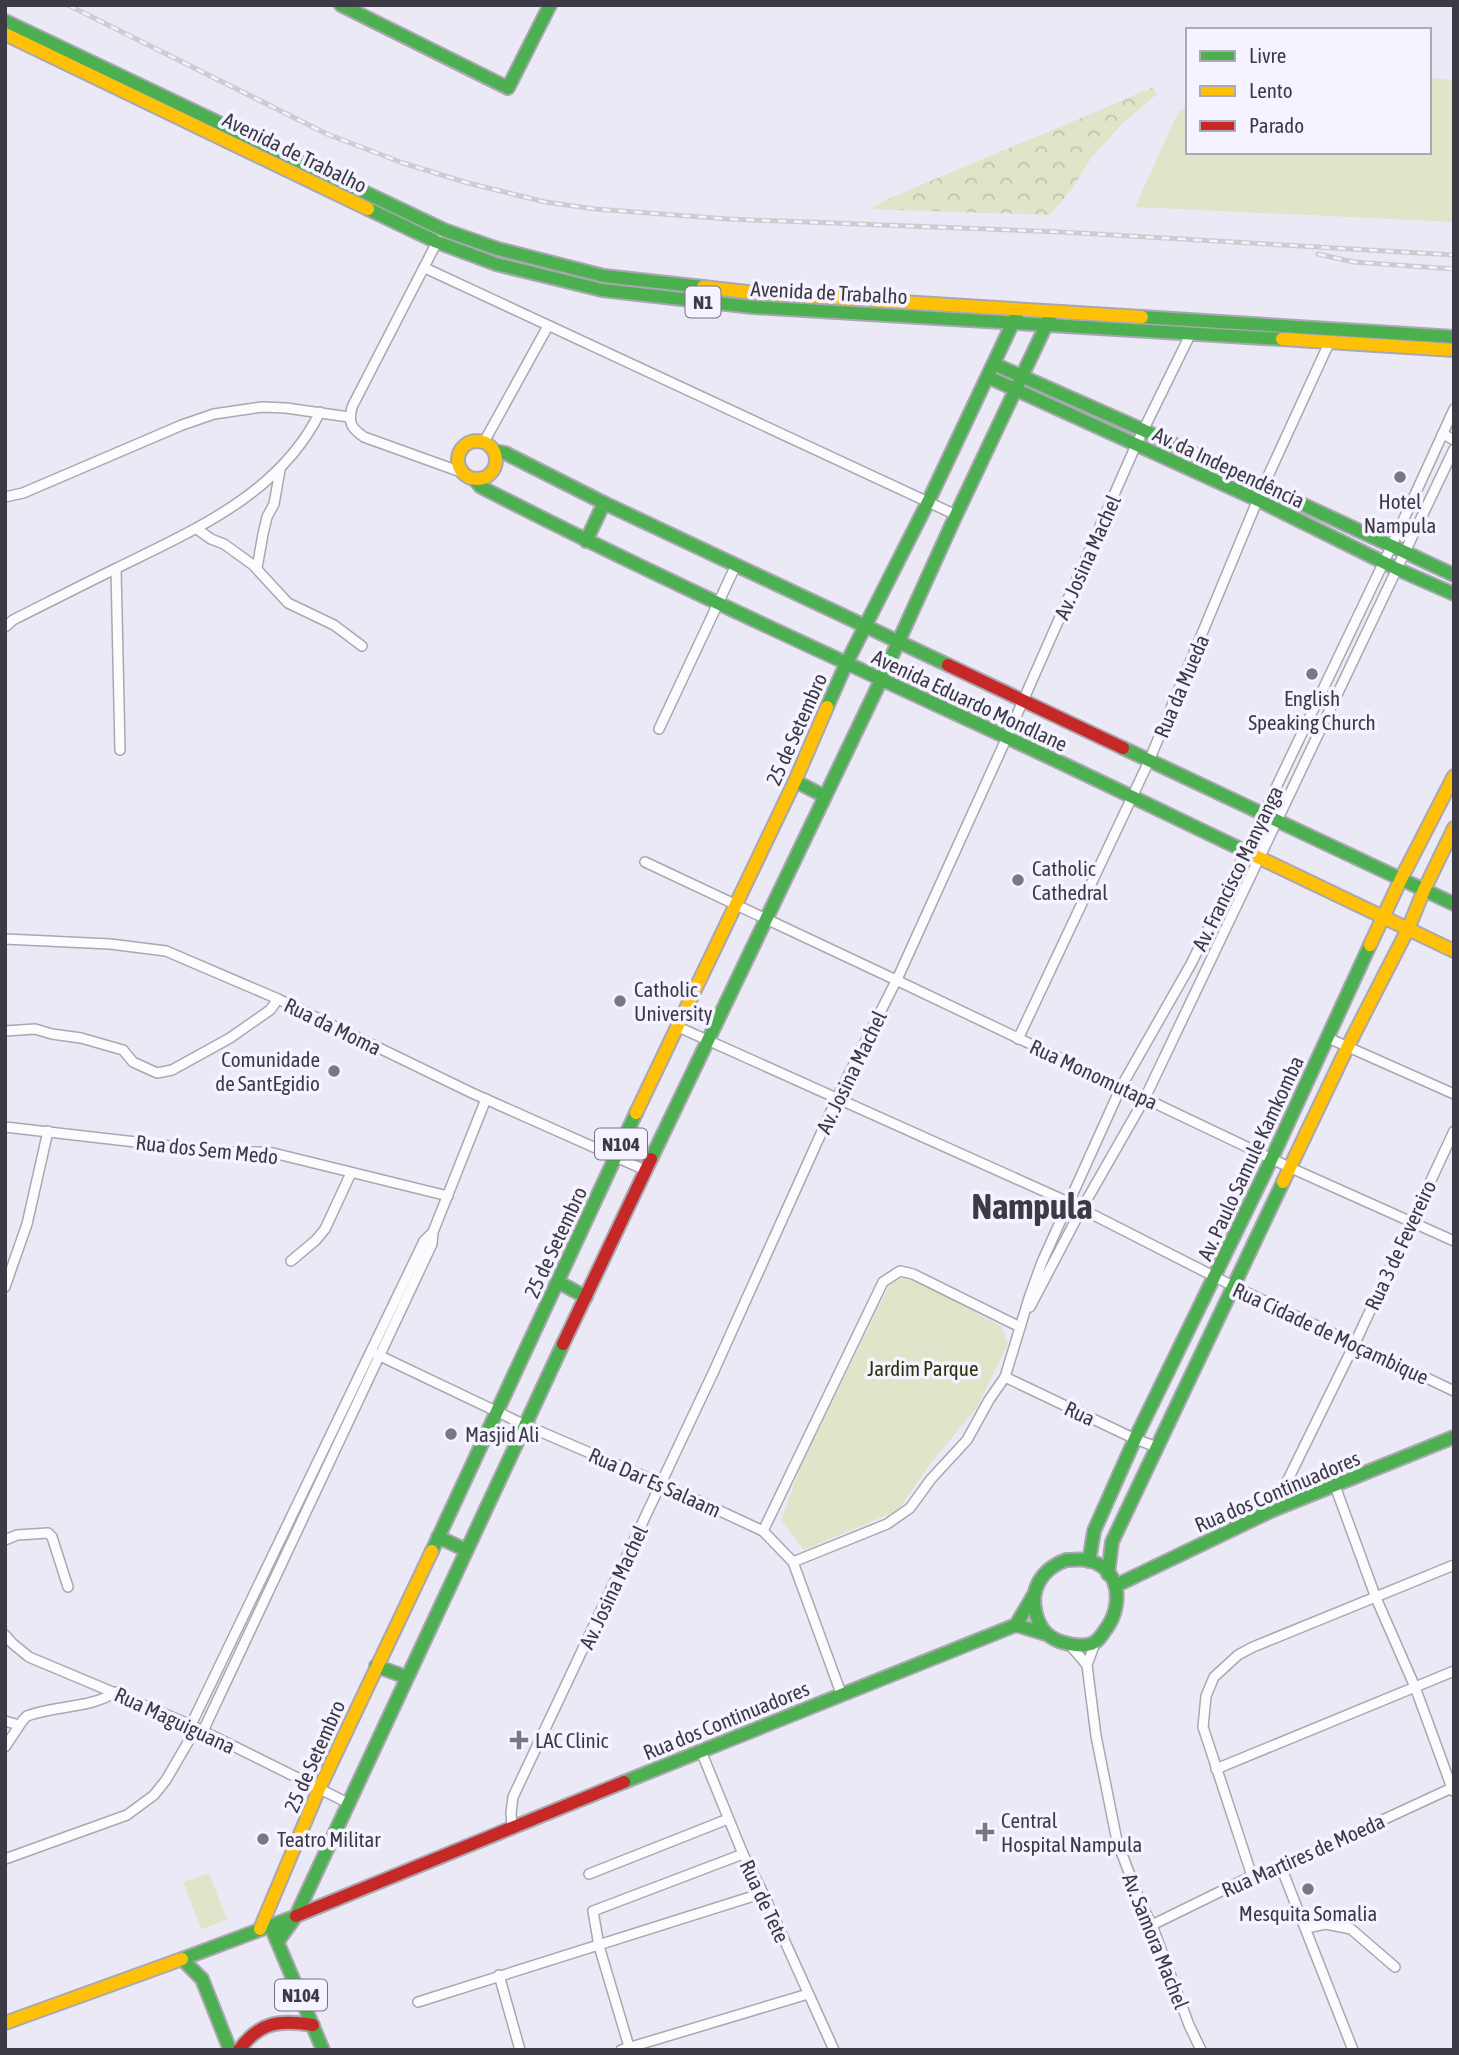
<svg xmlns="http://www.w3.org/2000/svg" width="1459" height="2055" viewBox="0 0 1459 2055" font-family="'Asap Condensed',sans-serif">
<style>
.green{fill:#e1e4c8}
.forest{fill:url(#forest-crowns)}
.lines{fill:none;stroke-linecap:round;stroke-linejoin:round}
.street-casing{stroke:#a9a7b2;stroke-width:12}
.fast-casing{stroke:#a9a7b2;stroke-width:16}
.slow-casing{stroke:#a9a7b2;stroke-width:16}
.jam-casing{stroke:#a9a7b2;stroke-width:16}
.street{stroke:#fcfcfe;stroke-width:9}
.fast{stroke:#4caf50;stroke-width:12}
.slow{stroke:#ffc107;stroke-width:12}
.jam{stroke:#c62828;stroke-width:12}
.rail-casing{stroke:#cdccd0;stroke-width:5}
.rail{stroke:#f5f3ff;stroke-width:2.5;stroke-dasharray:8;stroke-linecap:butt}
.poi-dot{fill:#7a7783;stroke:#f5f3ff;stroke-width:2.5}
.labels{text-anchor:middle;dominant-baseline:central;stroke-width:7;stroke-linejoin:round;paint-order:stroke}
.shield{fill:#f5f3ff;stroke:#74727d;stroke-width:2}
.shield-label{font-size:19px;font-weight:bold;fill:#3c3a45}
.street-label{font-size:21px;fill:#3c3a45;stroke:#f5f3ff}
.poi-label{font-size:21px;fill:#3c3a45;stroke:#f5f3ff;text-anchor:start}
.park-label{font-size:21px;fill:#2d3008;stroke:#f5f3ff}
.town-label{font-size:35px;font-weight:bold;fill:#3c3a45;stroke:#f5f3ff}
</style>
<defs>
<pattern id="forest-crowns" width="20" height="18" patternUnits="userSpaceOnUse" patternTransform="scale(1.75)"><rect width="20" height="18" fill="#e1e4c8"/><path d="M2 6a3 3 0 1 1 6 0M12 15a3 3 0 1 1 6 0" fill="none" stroke="#c2c4ad"/></pattern>
</defs>
<rect width="100%" height="100%" fill="#ece9f6"/>
<g class="green">
<polygon points="1429,78 1454,80 1454,222 1135,207 1178,112 1188,106 1188,152 1429,152"/>
<polygon points="904,1277 937,1291 1002,1327 1008,1344 977,1407 931,1463 897,1511 804,1550 781,1520 800,1468 890,1284"/>
<polygon points="209,1873 227,1920 201,1929 183,1882"/>
</g>
<path class="forest" d="M1153,87L1157,94L1123,123L1092,157L1072,189L1050,215L870,209L884,201C974,162 1064,126 1153,87Z"/>
<g class="lines">
<g class="street-casing">
<g id="street">
<path d="M438,240L352,407C348,423 351,428 364,437L461,472"/>
<polyline points="425,268 956,515"/>
<polyline points="1443,434 1454,440"/>
<polyline points="484,442 548,326"/>
<polyline points="5,497 23,493 182,425 214,414 262,407 286,408 349,417"/>
<polyline points="197,529 211,539 224,544 253,565 288,603 334,625 362,646"/>
<polyline points="257,568 263,534 267,517 274,504 280,470"/>
<polyline points="116,569 120,750"/>
<path d="M5,627L13,620C47,603 82,585 117,568C194,530 280,494 320,412"/>
<polyline points="659,729 736,565"/>
<polyline points="645,862 896,980 1291,1168 1454,1241"/>
<polyline points="5,939 110,944 166,951 278,999 472,1093 645,1170"/>
<polyline points="676,1026 1068,1202 1233,1286 1454,1391"/>
<polyline points="5,1031 35,1029 52,1034 81,1038 123,1050 133,1062 157,1073 172,1070 230,1038 270,1010 278,999"/>
<polyline points="1328,1038 1454,1094"/>
<polyline points="1018,1039 1149,761 1263,487 1330,341"/>
<polyline points="5,1127 223,1152 269,1152 448,1196"/>
<polyline points="291,1261 316,1240 325,1229 351,1173"/>
<polyline points="5,1287 27,1224 48,1131"/>
<polyline points="1030,1307 1081,1210 1145,1098 1454,449"/>
<polyline points="376,1354 525,1425 662,1484 763,1531 793,1562 842,1696"/>
<polyline points="1005,1377 1135,1439 1157,1447"/>
<polyline points="1335,1486 1376,1598 1415,1687 1453,1791"/>
<polyline points="1273,1510 1355,1343 1454,1131"/>
<polyline points="763,1531 883,1282 900,1271 913,1274 1020,1327"/>
<polyline points="5,1540 17,1535 48,1533 52,1537 68,1587"/>
<polyline points="793,1562 887,1524 910,1508 931,1479 967,1440 989,1400 1005,1377 1029,1298 1042,1262 1121,1087 1191,964 1216,913 1391,547 1454,409"/>
<polyline points="5,1635 12,1643 29,1657 191,1725 348,1803"/>
<polyline points="1095,1643 1087,1665 1096,1736 1117,1841 1141,1904 1152,1925 1189,2025 1201,2050"/>
<polyline points="1070,1645 1087,1665"/>
<polyline points="5,1721 19,1725"/>
<polyline points="191,1737 203,1731 432,1244 433,1232 486,1099"/>
<path d="M5,1747L23,1720L27,1716C56,1705 89,1709 116,1692"/>
<polyline points="701,1751 743,1854 763,1893 834,2050"/>
<polyline points="1216,1769 1454,1671"/>
<polyline points="512,1826 511,1813 513,1797 713,1373 837,1098 899,975 1007,737 1136,445 1191,333"/>
<polyline points="5,1859 127,1815 154,1795 166,1780 191,1737 191,1725 424,1241 433,1232"/>
<polyline points="1281,1867 1353,2050"/>
<polyline points="589,1874 728,1819"/>
<polyline points="1252,1876 1203,1727 1206,1696 1214,1677 1238,1655 1253,1647 1454,1565"/>
<polyline points="1152,1925 1252,1876 1283,1866 1454,1787"/>
<polyline points="1306,1928 1326,1924 1351,1929 1395,1967"/>
<polyline points="499,1975 520,2050"/>
<polyline points="418,2002 763,1893"/>
<polyline points="621,2050 808,1994"/>
<polyline points="630,2050 599,1946 593,1911 743,1854"/>
</g>
</g>
<g class="fast-casing">
<g id="fast">
<polyline points="341,5 508,88 550,5"/>
<polyline points="5,21 444,230 498,249 604,276 703,287"/>
<polyline points="368,209 437,242 496,264 602,290 753,307 1282,339"/>
<polyline points="1142,317 1454,337"/>
<polyline points="994,364 1143,430 1454,575"/>
<polyline points="988,377 1258,500 1397,569 1454,594"/>
<polyline points="494,451 505,453 604,503 948,665"/>
<path d="M474,479L481,487C654,576 830,655 1006,737C1086,774 1165,813 1245,851"/>
<polyline points="586,541 604,503"/>
<polyline points="827,707 846,664 928,502 1017,314"/>
<polyline points="1123,748 1454,904"/>
<polyline points="795,781 824,796"/>
<polyline points="651,1159 881,680 956,515 1051,315"/>
<polyline points="558,1282 586,1297"/>
<polyline points="438,1537 466,1550"/>
<polyline points="432,1551 636,1113"/>
<path d="M1066,1560C1073,1560 1080,1559 1087,1560C1122,1568 1123,1606 1106,1629C1102,1635 1098,1642 1091,1644C1083,1647 1073,1645 1065,1643C1049,1639 1040,1630 1036,1614C1029,1589 1042,1569 1066,1560Z"/>
<polyline points="1089,1561 1094,1531 1135,1439 1272,1158 1370,945"/>
<polyline points="1108,1574 1112,1542 1283,1182"/>
<polyline points="1117,1585 1273,1510 1454,1437"/>
<polyline points="1016,1625 1033,1596"/>
<polyline points="1016,1625 1046,1634"/>
<polyline points="376,1666 406,1677"/>
<polyline points="624,1782 1016,1625"/>
<polyline points="274,1934 323,2050"/>
<polyline points="278,1941 296,1916 563,1344"/>
<polyline points="230,2050 202,1979 182,1959 294,1917"/>
</g>
</g>
<g class="slow-casing">
<g id="slow">
<polyline points="5,34 368,209"/>
<polyline points="703,287 756,293 1142,317"/>
<polyline points="1282,339 1454,350"/>
<circle cx="477" cy="460" r="19"/>
<polyline points="1245,851 1454,951"/>
<polyline points="1370,945 1401,879 1454,776"/>
<polyline points="636,1113 795,781 827,707"/>
<polyline points="1283,1182 1348,1046 1408,929 1424,890 1454,828"/>
<polyline points="260,1929 319,1789 432,1551"/>
<polyline points="5,2023 182,1959"/>
</g>
</g>
<g class="jam-casing">
<g id="jam">
<polyline points="948,665 1123,748"/>
<polyline points="563,1344 651,1159"/>
<polyline points="296,1916 624,1782"/>
<path d="M239,2050C260,2021 280,2020 313,2025"/>
</g>
</g>
<use href="#street" class="street"/>
<use href="#fast" class="fast"/>
<use href="#slow" class="slow"/>
<use href="#jam" class="jam"/>
<g class="rail-casing">
<g id="rail">
<polyline points="68,5 327,134 403,163 468,183 545,202 595,209 728,219 1061,232 1454,255"/>
<polyline points="1318,254 1354,262 1454,269"/>
</g>
</g>
<use href="#rail" class="rail"/>
</g>
<g class="poi-dot">
<circle cx="1400" cy="477" r="7"/>
<circle cx="1312" cy="674" r="7"/>
<circle cx="1018" cy="880" r="7"/>
<circle cx="620" cy="1001" r="7"/>
<circle cx="334" cy="1071" r="7"/>
<circle cx="451" cy="1434" r="7"/>
<path d="M515.5 1729.5h7v7h7v7h-7v7h-7v-7h-7v-7h7z"/>
<path d="M981.5 1821.5h7v7h7v7h-7v7h-7v-7h-7v-7h7z"/>
<circle cx="263" cy="1839" r="7"/>
<circle cx="1308" cy="1889" r="7"/>
</g>
<g class="labels">
<g class="shield">
<rect x="685.5" y="286.5" width="35" height="31" rx="5"/>
<rect x="595" y="1128.5" width="52" height="31" rx="5"/>
<rect x="275" y="1979.5" width="52" height="31" rx="5"/>
</g>
<g class="shield-label">
<text x="703" y="302">N1</text>
<text x="621" y="1144">N104</text>
<text x="301" y="1995">N104</text>
</g>
<g class="street-label">
<text transform="translate(295 152) rotate(26)">Avenida de Trabalho</text>
<text transform="translate(829 292) rotate(3)">Avenida de Trabalho</text>
<text transform="translate(1229 467) rotate(25)">Av. da Independência</text>
<text transform="translate(1087 557) rotate(-66)">Av. Josina Machel</text>
<text transform="translate(1181 686) rotate(-67)">Rua da Mueda</text>
<text transform="translate(970 700) rotate(25)">Avenida Eduardo Mondlane</text>
<text transform="translate(796 729) rotate(-66)">25 de Setembro</text>
<text transform="translate(1237 868) rotate(-64)">Av. Francisco Manyanga</text>
<text transform="translate(333 1026) rotate(26)">Rua da Moma</text>
<text transform="translate(851 1072) rotate(-64)">Av. Josina Machel</text>
<text transform="translate(1094 1074) rotate(25)">Rua Monomutapa</text>
<text transform="translate(207 1149) rotate(6)">Rua dos Sem Medo</text>
<text transform="translate(1250 1158) rotate(-65)">Av. Paulo Samule Kamkomba</text>
<text transform="translate(555 1242) rotate(-65)">25 de Setembro</text>
<text transform="translate(1400 1245) rotate(-65)">Rua 3 de Fevereiro</text>
<text transform="translate(1331 1333) rotate(25)">Rua Cidade de Moçambique</text>
<text transform="translate(1080 1413) rotate(25)">Rua</text>
<text transform="translate(655 1482) rotate(24)">Rua Dar Es Salaam</text>
<text transform="translate(1277 1491) rotate(-23)">Rua dos Continuadores</text>
<text transform="translate(613 1587) rotate(-65)">Av. Josina Machel</text>
<text transform="translate(175 1720) rotate(25)">Rua Maguiguana</text>
<text transform="translate(726 1720) rotate(-22)">Rua dos Continuadores</text>
<text transform="translate(314 1756) rotate(-66)">25 de Setembro</text>
<text transform="translate(1303 1855) rotate(-24)">Rua Martires de Moeda</text>
<text transform="translate(765 1901) rotate(65)">Rua de Tete</text>
<text transform="translate(1156 1941) rotate(68)">Av. Samora Machel</text>
</g>
<g class="poi-label">
<text x="1400" y="501" text-anchor="middle">Hotel<tspan x="1400" dy="24">Nampula</tspan></text>
<text x="1312" y="698" text-anchor="middle">English<tspan x="1312" dy="24">Speaking Church</tspan></text>
<text x="1032" y="868">Catholic<tspan x="1032" dy="24">Cathedral</tspan></text>
<text x="634" y="989">Catholic<tspan x="634" dy="24">University</tspan></text>
<text x="320" y="1059" text-anchor="end">Comunidade<tspan x="320" dy="24">de SantEgidio</tspan></text>
<text x="465" y="1434">Masjid Ali</text>
<text x="535" y="1740">LAC Clinic</text>
<text x="1001" y="1820">Central<tspan x="1001" dy="24">Hospital Nampula</tspan></text>
<text x="277" y="1839">Teatro Militar</text>
<text x="1308" y="1913" text-anchor="middle">Mesquita Somalia</text>
</g>
<g class="park-label">
<text x="923" y="1368">Jardim Parque</text>
</g>
<g class="town-label">
<text x="1032" y="1206">Nampula</text>
</g>
</g>
<rect width="1459" height="2055" fill="none" stroke="#3c3a45" stroke-width="14"/>
<rect x="1186" y="28" width="245" height="126" fill="#f5f3ff" stroke="#aba9b5" stroke-width="2"/>
<rect x="1200" y="51" width="35" height="10" fill="#4caf50" stroke="#aba9b5" stroke-width="2"/>
<text x="1249" y="63" font-size="21" fill="#3c3a45">Livre</text>
<rect x="1200" y="86" width="35" height="10" fill="#ffc107" stroke="#aba9b5" stroke-width="2"/>
<text x="1249" y="98" font-size="21" fill="#3c3a45">Lento</text>
<rect x="1200" y="121" width="35" height="10" fill="#c62828" stroke="#aba9b5" stroke-width="2"/>
<text x="1249" y="133" font-size="21" fill="#3c3a45">Parado</text>
</svg>
